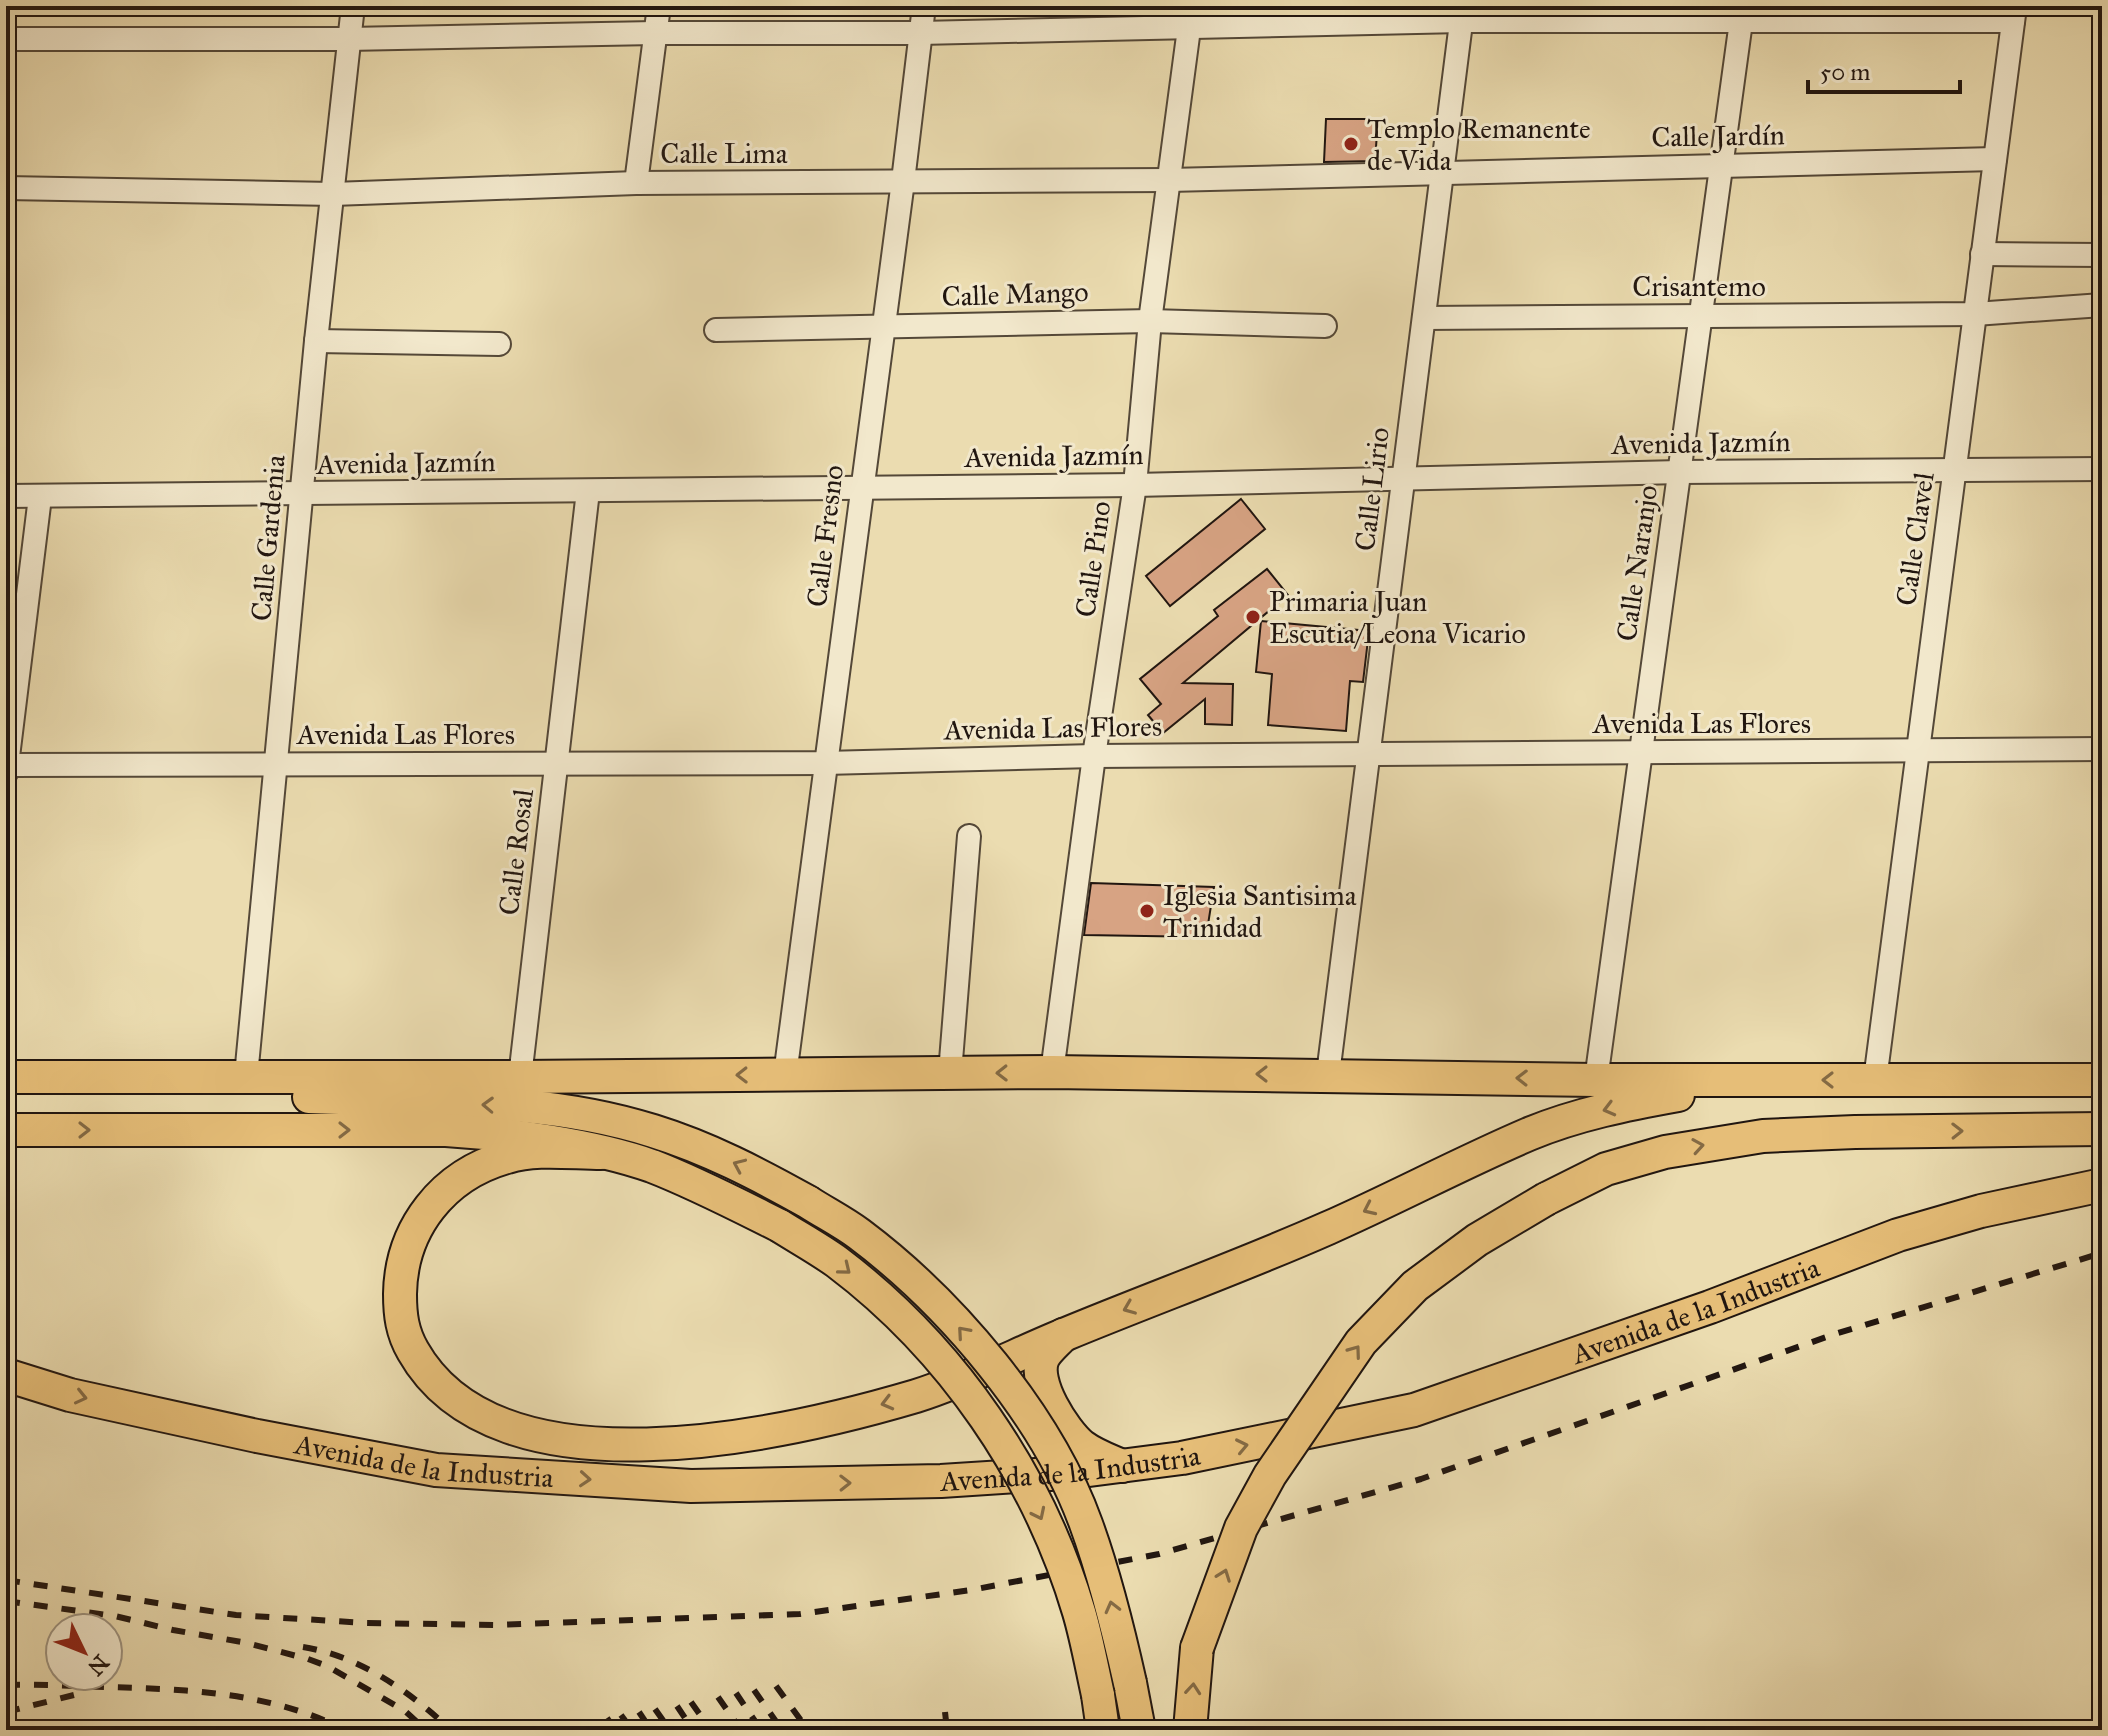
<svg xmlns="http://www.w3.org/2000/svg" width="2108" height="1736" viewBox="0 0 2108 1736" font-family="'IM FELL Great Primer',serif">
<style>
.building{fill:#d7a383;stroke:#211610;stroke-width:2}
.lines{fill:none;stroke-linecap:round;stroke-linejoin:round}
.minor-casing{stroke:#544838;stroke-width:26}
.highway-casing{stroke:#211610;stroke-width:36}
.minor{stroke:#f2e8cc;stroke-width:22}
.highway{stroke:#e6be78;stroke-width:32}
.rail{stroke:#211610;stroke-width:6;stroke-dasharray:14 14;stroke-linecap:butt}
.highway-bridge-casing{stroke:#211610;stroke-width:36;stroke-linecap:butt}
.highway-bridge{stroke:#e6be78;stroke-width:32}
.oneway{stroke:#846a44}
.poi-dot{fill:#8f2418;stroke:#f2e8cc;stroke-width:3}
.labels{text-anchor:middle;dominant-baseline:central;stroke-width:6;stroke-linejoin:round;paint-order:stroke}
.poi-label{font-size:28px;fill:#211610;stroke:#f2e8cc;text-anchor:start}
.street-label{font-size:28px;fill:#211610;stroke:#f2e8cc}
</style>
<rect width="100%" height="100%" fill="#ebdcb0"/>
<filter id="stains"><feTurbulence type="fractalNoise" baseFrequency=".0025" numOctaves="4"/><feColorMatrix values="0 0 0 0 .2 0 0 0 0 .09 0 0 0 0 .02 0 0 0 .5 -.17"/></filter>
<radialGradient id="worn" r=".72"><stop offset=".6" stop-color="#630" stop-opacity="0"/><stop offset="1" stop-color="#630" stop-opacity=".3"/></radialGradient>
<g class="building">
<polygon points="1326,119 1378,119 1375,161 1324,162"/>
<polygon points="1241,499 1265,529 1170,606 1146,576"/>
<polygon points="1267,569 1288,595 1183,683 1233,684 1232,725 1205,724 1205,699 1163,733 1148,715 1161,704 1140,679 1218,616 1214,610"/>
<polygon points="1261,621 1369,631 1363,682 1350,681 1346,731 1268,725 1272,674 1256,672"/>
<polygon points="1091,883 1214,887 1206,937 1084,935"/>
</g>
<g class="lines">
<g class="minor-casing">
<g id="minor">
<polyline points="6,39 348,39 655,33 920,33 1462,21 2013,21"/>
<polyline points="636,183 659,6"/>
<polyline points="6,188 333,194 636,183 1169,180 1995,159"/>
<polyline points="1982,254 2102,255"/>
<polyline points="1424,318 1975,314 2102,305"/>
<polyline points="716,330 1150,321 1325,326"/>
<polyline points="316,341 499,344"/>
<polyline points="6,496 1135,485 1680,472 2102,469"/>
<polyline points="6,765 825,763 1094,756 2102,749"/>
<polyline points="6,773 40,497"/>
<polyline points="1052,1072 1094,756 1135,485 1150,321 1192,6"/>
<polyline points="950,1073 969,836"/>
<polyline points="1328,1074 1463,7"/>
<polyline points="785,1075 903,181 924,6"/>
<polyline points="246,1076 316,341 353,6"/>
<polyline points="520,1077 588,491"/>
<polyline points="1596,1080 1743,7"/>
<polyline points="1875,1080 2015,7"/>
</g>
</g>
<g class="highway-casing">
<g id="highway">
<polyline points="6,1077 520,1077 1052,1072 1596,1080 2102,1080"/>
<path d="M309,1097C423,1102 544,1096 653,1131C708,1148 758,1174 808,1202"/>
<path d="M6,1130H446C508,1134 593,1145 652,1166C696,1183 738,1205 780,1226"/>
<path d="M601,1153C571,1153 535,1148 507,1157C443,1175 401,1228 400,1294C400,1315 402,1332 413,1351C498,1501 784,1435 916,1396C967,1380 1017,1354 1066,1334C1153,1298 1242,1266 1328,1228C1396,1198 1461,1163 1529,1134C1577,1114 1628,1104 1678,1095"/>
<polyline points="1546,1199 1606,1169 1665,1152 1763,1136 1855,1132 2102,1129"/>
<path d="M1063,1335C1057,1342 1047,1350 1043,1358C1032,1382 1064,1431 1082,1446C1094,1455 1108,1460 1122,1466"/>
<path id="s1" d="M6,1375L70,1395L257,1436L436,1470L691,1486L941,1481L1066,1473L1182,1458L1414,1410L1710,1307L1898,1235L1981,1211L2102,1185"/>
<polyline points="1130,1683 1139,1730"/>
<polyline points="1098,1695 1103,1730"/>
<polyline points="1190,1730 1197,1648"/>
</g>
</g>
<use href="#minor" class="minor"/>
<use href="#highway" class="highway"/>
<g class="rail">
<polyline points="6,1580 236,1615 367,1623 496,1625 800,1614 971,1590 1159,1554 1421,1479 1835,1334 2102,1253"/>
<polyline points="6,1601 115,1616 173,1630 247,1643 308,1659 327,1666 405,1711 426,1730"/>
<path d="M303,1647C360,1656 410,1692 451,1730"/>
<path d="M6,1685C39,1684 72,1686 105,1687C186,1689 271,1692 345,1730"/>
<polyline points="776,1686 808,1730"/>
<polyline points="754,1690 782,1730"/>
<polyline points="736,1693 761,1730"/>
<polyline points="718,1697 741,1730"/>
<polyline points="691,1702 711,1730"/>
<polyline points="677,1706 693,1730"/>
<polyline points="655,1709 670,1730"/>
<polyline points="6,1712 78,1694"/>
<polyline points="639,1712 651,1730"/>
<polyline points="945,1712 947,1730"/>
<polyline points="621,1715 632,1730"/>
<polyline points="607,1718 615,1730"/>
<polyline points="591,1721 597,1730"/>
<polyline points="573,1725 576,1730"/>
<polyline points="560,1727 562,1730"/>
</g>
<g class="highway-bridge-casing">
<g id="highway-bridge">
<path d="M808,1202C825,1213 843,1222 859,1234C951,1303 1047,1416 1086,1524C1105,1576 1118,1629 1130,1683"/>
<path d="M780,1226C799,1238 819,1249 837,1262C951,1348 1038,1474 1079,1612C1087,1639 1092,1668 1098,1695"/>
<polyline points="1197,1648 1241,1528 1270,1475 1361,1342 1415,1286 1477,1240 1546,1199"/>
</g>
</g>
<use href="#highway-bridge" class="highway-bridge"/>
</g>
<defs><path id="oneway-chevron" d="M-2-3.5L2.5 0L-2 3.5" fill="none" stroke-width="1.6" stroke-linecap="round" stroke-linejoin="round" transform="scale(2)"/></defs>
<g class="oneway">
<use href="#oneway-chevron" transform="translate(1002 1073) rotate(179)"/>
<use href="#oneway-chevron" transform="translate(1262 1074) rotate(-180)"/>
<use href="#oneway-chevron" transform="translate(742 1075) rotate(179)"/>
<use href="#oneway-chevron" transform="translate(1522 1078) rotate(-179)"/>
<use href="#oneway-chevron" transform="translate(1828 1080) rotate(-180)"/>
<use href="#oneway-chevron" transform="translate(488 1105) rotate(-178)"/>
<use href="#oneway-chevron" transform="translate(1609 1109) rotate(165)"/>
<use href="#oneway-chevron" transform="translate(84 1130)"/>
<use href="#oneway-chevron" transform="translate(344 1130)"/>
<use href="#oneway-chevron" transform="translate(1957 1131) rotate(-1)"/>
<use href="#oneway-chevron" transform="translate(1698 1146) rotate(-9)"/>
<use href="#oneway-chevron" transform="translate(739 1165) rotate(-156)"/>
<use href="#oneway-chevron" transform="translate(1369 1209) rotate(155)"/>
<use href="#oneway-chevron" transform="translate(845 1269) rotate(39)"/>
<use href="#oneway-chevron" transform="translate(1129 1308) rotate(158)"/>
<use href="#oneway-chevron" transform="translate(963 1332) rotate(-131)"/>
<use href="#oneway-chevron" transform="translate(1355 1351) rotate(-54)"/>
<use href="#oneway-chevron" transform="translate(81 1397) rotate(13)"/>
<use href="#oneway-chevron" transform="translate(887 1403) rotate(165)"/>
<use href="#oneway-chevron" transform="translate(1242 1446) rotate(-12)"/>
<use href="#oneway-chevron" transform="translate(585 1479) rotate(4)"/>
<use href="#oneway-chevron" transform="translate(845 1483) rotate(-1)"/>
<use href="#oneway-chevron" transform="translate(1039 1514) rotate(64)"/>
<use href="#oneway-chevron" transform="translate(1224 1575) rotate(-70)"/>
<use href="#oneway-chevron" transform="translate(1112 1607) rotate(-104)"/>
<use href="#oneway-chevron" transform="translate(1193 1689) rotate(-85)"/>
</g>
<g class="poi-dot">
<circle cx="1351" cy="144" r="8"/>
<circle cx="1253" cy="617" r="8"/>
<circle cx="1147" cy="911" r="8"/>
</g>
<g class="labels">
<g class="poi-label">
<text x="1367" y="128">Templo Remanente<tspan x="1367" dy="32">de Vida</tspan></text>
<text x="1269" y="601">Primaria Juan<tspan x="1269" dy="32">Escutia/Leona Vicario</tspan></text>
<text x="1163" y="895">Iglesia Santisima<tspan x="1163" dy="32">Trinidad</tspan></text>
</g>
<g class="street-label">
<text transform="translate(1718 136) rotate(-1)">Calle Jardín</text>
<text x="724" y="153">Calle Lima</text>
<text x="1699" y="286">Crisantemo</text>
<text transform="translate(1015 294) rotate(-2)">Calle Mango</text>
<text transform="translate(1701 443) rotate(-1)">Avenida Jazmín</text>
<text transform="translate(1054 456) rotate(-1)">Avenida Jazmín</text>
<text transform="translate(406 463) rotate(-1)">Avenida Jazmín</text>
<text transform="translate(1372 489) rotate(-83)">Calle Lirio</text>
<text transform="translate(825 536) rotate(-83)">Calle Fresno</text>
<text transform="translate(268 538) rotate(-85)">Calle Gardenia</text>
<text transform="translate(1915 539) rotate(-82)">Calle Clavel</text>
<text transform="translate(1093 559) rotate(-82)">Calle Pino</text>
<text transform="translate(1637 563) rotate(-82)">Calle Naranjo</text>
<text x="1702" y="723">Avenida Las Flores</text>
<text transform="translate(1053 728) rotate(-1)">Avenida Las Flores</text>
<text x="406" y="734">Avenida Las Flores</text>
<text transform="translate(516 852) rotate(-83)">Calle Rosal</text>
<text stroke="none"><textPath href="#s1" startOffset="1724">Avenida de la Industria</textPath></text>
<text stroke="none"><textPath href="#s1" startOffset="428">Avenida de la Industria</textPath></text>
<text stroke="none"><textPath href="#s1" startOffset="1076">Avenida de la Industria</textPath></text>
</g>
</g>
<rect width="2108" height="1736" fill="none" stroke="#ebdcb0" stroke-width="32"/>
<rect x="8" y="8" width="2092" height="1720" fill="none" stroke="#211610" stroke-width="4"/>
<rect x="16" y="16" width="2076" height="1704" fill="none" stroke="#211610" stroke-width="2"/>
<g transform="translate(84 1652) rotate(133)"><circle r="38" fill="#f2e8cc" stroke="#9e9481" stroke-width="2"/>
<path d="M0-6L14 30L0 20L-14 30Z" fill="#8f2418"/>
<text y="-12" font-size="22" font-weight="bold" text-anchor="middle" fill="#211610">N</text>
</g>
<path d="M1808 80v12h152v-12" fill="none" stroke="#211610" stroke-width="4"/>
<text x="1820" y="80" font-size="24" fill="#211610" stroke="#f2e8cc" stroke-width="6" paint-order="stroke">50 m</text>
<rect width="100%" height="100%" filter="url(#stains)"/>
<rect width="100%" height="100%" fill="url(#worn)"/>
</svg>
